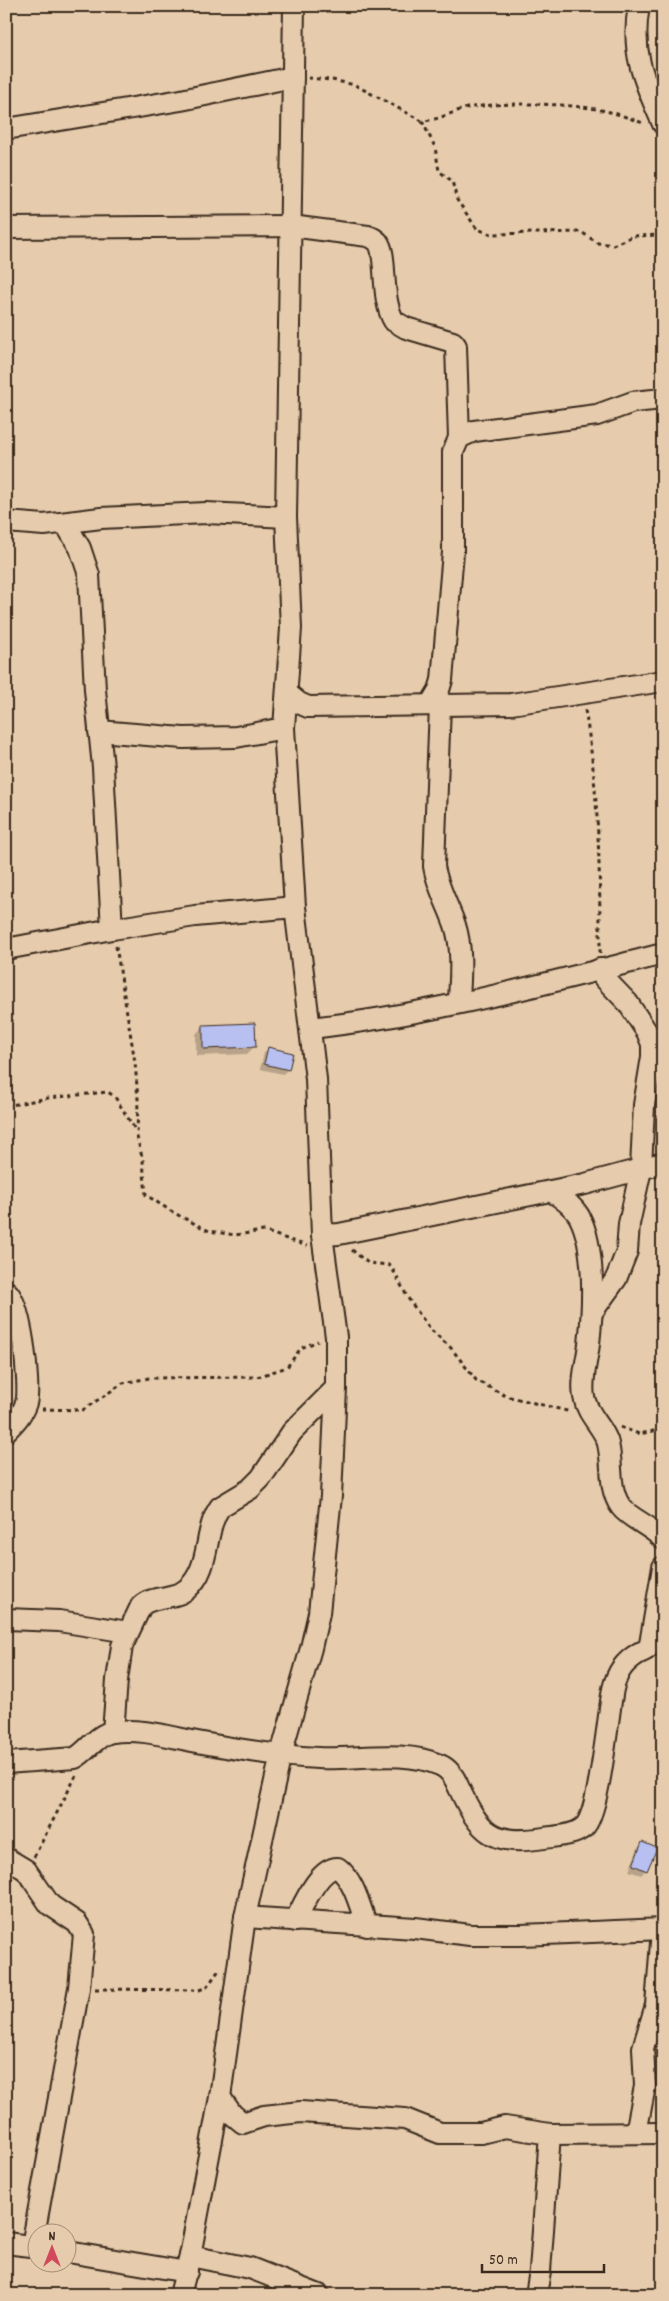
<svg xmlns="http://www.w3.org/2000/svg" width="669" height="2301" viewBox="0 0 669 2301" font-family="Dekko,sans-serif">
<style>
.shadow{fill:#0003}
.building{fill:#b7c0f1;stroke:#3b2a1e}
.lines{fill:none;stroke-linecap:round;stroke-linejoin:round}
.street-casing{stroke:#3b2a1e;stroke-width:24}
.path{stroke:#3b2a1e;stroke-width:3;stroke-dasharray:4 4;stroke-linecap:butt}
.street{stroke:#e6ccad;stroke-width:20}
</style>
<rect width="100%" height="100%" fill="#e6ccad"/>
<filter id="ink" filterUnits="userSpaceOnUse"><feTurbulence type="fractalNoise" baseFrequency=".02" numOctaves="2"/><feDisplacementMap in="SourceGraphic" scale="10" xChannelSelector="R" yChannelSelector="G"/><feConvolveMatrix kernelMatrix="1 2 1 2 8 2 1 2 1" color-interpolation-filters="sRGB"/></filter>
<g filter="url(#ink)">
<g class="shadow">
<polygon points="203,1026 254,1047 247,1054 196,1056 196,1034"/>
<polygon points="269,1048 288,1069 283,1074 260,1069 264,1053"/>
<polygon points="643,1843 646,1870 641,1875 629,1871 638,1848"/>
</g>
<g class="building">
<polygon points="255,1023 256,1047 203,1049 203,1025"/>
<polygon points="268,1047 293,1053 289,1070 264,1064"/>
<polygon points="642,1842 657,1848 647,1871 633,1865"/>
</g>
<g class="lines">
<g class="street-casing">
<g id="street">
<path d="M639,6C630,53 645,83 663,124"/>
<polyline points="6,129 181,100 293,77"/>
<path d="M6,228L291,226L368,236C371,237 375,239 378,242C388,255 380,298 394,321L406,328L453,342L456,346L459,438"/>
<polyline points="6,522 44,525 101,518 206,513 286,517"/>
<polyline points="65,523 80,548 89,575 95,690 103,767 112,929"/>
<polyline points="288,694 299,703 308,707 511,704 663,681"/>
<polyline points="430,705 439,690 442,680 453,552 453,452 459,438 474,431 597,415 633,402 663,399"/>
<path d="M440,705L434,866C437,886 448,905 455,925C463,950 460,976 459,1002"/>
<polyline points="99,731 183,738 236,737 284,728"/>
<polyline points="6,949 112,929 195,916 295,907"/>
<path d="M311,1028C430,1015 547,983 663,954"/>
<path d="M551,1191C562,1198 572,1205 579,1216C596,1248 593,1308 589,1344C587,1361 581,1380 584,1397C587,1414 601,1425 607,1440C614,1461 607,1488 621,1507C629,1518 651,1526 663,1539"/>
<polyline points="322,1235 339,1234 585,1184 663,1163"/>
<path d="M6,1291C21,1298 31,1387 26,1403C22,1415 15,1422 6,1431"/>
<polyline points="593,1311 616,1279 627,1251 629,1224 641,1169 644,1105 652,1057 652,1044 647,1032 628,1003 604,978 600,969"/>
<polyline points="6,1619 59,1621 128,1632"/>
<path d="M113,1732L117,1680L122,1646L141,1606C153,1595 174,1600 187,1589C212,1567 203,1531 220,1507L250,1489L261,1478L292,1432L336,1388"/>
<path d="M6,1763L75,1758C88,1751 97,1734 112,1732C138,1728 167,1736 192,1741C234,1749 276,1756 318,1758C357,1760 403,1749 440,1765C450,1769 455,1778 459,1788C480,1833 492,1846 544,1838C557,1836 574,1836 584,1827C600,1813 608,1713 613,1689C617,1672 624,1662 639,1653C644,1651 648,1650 650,1644L663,1567"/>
<polyline points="6,1858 26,1870 50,1905 77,1923 84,1934 79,1988 32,2246"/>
<polyline points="245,1917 415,1928 470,1935 521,1935 663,1929"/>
<path d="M295,1921C303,1906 319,1867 338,1868C354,1880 360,1907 367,1926"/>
<polyline points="220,2097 232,2114 243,2123 264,2116 301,2112 405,2119 440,2133 481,2133 505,2127 550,2134 663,2133"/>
<polyline points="636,2133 645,2086 643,2048 656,2005 662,1930"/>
<polyline points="6,2243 38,2247"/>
<polyline points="68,2252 187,2272"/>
<polyline points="190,2256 250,2268 319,2295"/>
<polyline points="180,2295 190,2256 220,2097 245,1917 281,1754 311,1648 319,1613 331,1496 336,1388 336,1337 322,1235 316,1079 295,907 284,728 291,628 286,517 294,6"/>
<polyline points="536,2295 540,2271 550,2134"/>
</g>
</g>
<g class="path">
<path d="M308,78L332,80L355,85L422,121C439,121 456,109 473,107C509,102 576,103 610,112C621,115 632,119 643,123"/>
<polyline points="422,121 435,147 439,171 452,181 457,200 477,229 492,234 581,232 598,243 613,245 633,236 663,235"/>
<path d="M585,710C599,791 600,871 600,953"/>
<polyline points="116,946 135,1062 138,1099 137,1137 143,1161 146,1195 174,1213 209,1231 235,1235 264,1231 307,1246"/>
<polyline points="6,1106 48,1098 108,1092 115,1097 136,1131"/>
<polyline points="352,1250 368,1263 389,1265 392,1268 408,1298 429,1328 451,1348 476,1380 506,1396 571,1412"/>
<polyline points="42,1409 83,1410 123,1383 149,1378 257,1377 287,1367 301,1348 318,1341"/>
<polyline points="620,1427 639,1434 663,1429"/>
<polyline points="34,1857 76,1776"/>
<polyline points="95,1989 199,1990 207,1987 219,1970"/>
</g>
<use href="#street" class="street"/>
</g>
</g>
<rect width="669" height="2301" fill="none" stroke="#e6ccad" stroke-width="25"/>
<rect x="12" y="12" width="644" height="2276" fill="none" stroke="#3b2a1e" stroke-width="2" filter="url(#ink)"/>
<g transform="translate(52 2248)"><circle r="24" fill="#e6ccad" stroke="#a28b74"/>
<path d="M0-4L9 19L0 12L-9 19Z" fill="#d1495b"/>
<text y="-8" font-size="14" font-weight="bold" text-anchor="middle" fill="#3b2a1e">N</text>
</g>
<path d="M482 2264v8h122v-8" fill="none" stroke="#3b2a1e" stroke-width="2.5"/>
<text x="489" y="2264" font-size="15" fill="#3b2a1e" stroke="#e6ccad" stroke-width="4" paint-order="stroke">50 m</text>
</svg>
